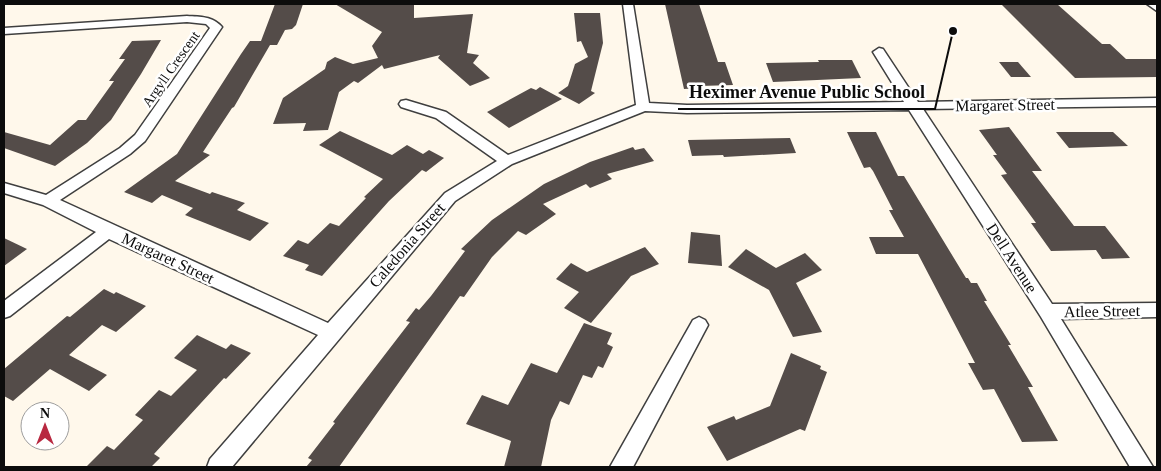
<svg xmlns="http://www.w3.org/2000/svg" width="1161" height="471" viewBox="0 0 1161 471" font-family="Georgia,serif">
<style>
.building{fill:#544c49}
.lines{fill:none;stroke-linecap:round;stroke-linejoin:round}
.minor-casing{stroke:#3f3f3f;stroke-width:3}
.minor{fill:#fff;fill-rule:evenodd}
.labels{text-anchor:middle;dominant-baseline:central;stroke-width:5;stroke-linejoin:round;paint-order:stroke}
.far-street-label{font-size:14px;fill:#0c0c0c;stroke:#fff}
.street-label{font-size:16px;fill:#0c0c0c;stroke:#fff}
.leader{fill:none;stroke:#0c0c0c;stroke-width:2}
.callout-dot{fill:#0c0c0c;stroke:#fff;stroke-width:2}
.callout-label{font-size:18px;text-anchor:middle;font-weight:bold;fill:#0c0c0c;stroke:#fff;stroke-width:5;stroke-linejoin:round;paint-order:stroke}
</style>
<rect width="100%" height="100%" fill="#fff8eb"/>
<g class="building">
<polygon points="275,4 303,4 296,25 292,29 285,30 277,45 270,45 234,107 232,108 203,152 210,155 175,181 210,194 212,192 245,203 237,210 269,223 250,241 185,215 193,208 162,195 152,203 124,192 177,154 241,54 250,41 261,41"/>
<polygon points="335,4 414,4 414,18 473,14 467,53 479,55 473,63 490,78 470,86 438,58 440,55 384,69 382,65 358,83 354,81 339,92 328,130 303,131 306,123 273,124 283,98 325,69 327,62 335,57 353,64 378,58 372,46 382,32"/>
<polygon points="665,4 699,4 718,62 725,62 733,85 700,86 701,88 684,89"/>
<polygon points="1001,4 1057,4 1102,44 1110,44 1126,59 1157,59 1157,77 1075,78"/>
<polygon points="574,13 600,13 603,43 591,91 595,93 579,104 558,93 568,86 575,64 588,57 581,41 577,42"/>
<polygon points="161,40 141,74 111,120 87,143 55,166 4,148 4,132 50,145 78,120 86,120 114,81 109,81 125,59 119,59 132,41"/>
<polygon points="818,60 852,60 861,78 773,82 766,63 819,62"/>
<polygon points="999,62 1018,62 1031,77 1011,77"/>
<polygon points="540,87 562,99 509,128 487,112 531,88 536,90"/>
<polygon points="1009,127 1042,171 1032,171 1074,226 1105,226 1130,258 1102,259 1096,250 1051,251 1031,223 1036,223 1001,175 1007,174 993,155 997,155 979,130"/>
<polygon points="340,131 392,155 407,145 423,154 429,150 444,158 426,172 422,170 389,201 322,276 305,270 309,265 283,256 298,240 308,244 330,223 339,226 366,198 364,197 383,179 319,145"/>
<polygon points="847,132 876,132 898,176 904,176 966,278 968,278 971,283 977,283 987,301 984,301 1011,345 1008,345 1033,387 1028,387 1058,441 1022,442 994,389 983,390 968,363 975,363 918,254 876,254 869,237 904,237 889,210 893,210 873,171 870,167 864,168"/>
<polygon points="1056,132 1113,132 1128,146 1069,148"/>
<polygon points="790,138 796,153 724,157 723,155 692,156 688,140"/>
<polygon points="633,147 635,150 644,148 654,161 607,174 612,179 590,188 586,184 543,204 556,214 526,235 518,231 492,257 464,297 460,296 339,467 306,467 312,460 308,458 335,423 333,422 410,322 406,321 416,308 419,310 431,296 465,251 461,249 492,220 544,184 590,162"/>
<polygon points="691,232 720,235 722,266 688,263"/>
<polygon points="4,238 27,249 4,266"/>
<polygon points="645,247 659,264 631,276 591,323 564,308 579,292 556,279 571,263 587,272"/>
<polygon points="746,249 776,268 805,253 822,270 796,283 822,332 793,337 769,290 728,267"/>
<polygon points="104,289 114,294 116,292 146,306 116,332 102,325 69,355 107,375 89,391 50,369 13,401 4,396 4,369 67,316 70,317"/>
<polygon points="584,323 612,333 607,344 613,347 603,368 598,366 592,378 583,375 569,405 560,401 551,420 541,467 504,467 511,441 466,424 482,395 508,405 531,363 557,373"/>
<polygon points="197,335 226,349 231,344 251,353 226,379 224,378 154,454 160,458 151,467 86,467 107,446 114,450 143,420 135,415 159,390 171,396 197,370 174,358"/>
<polygon points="791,353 821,366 820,369 827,372 805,431 800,429 727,461 707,427 734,416 736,420 770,406"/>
</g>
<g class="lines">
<g class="minor-casing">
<g id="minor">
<path d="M623,4H633L649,103L687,105L904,102L873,52L879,48L883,49L918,102L1157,98V106L923,109L1052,304L1157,303V317L1061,319L1153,467H1130L1041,317L909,110L687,113L645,111L512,164L455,201L232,467H207L210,459L318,335L109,239L10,316L4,318V301L96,232L43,205L4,193V183L46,195L120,148L135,135L210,28L206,24L187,22L4,34V28L187,16C201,17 212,16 222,27L145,141L130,154L60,200L328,323L445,193L497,161L436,118L401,107L399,104L401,101L406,100L446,112L508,155L636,105Z"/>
<polygon points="1147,4 1157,4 1157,11"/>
<polygon points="699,317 705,320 708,325 633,467 610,467 693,320"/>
</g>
</g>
<use href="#minor" class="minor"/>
</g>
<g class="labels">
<g class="far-street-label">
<text transform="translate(171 69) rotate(-55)">Argyll Crescent</text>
</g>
<g class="street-label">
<text transform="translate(1005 105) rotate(-1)">Margaret Street</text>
<text transform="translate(407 245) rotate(-49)">Caledonia Street</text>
<text transform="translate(168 258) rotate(25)">Margaret Street</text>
<text transform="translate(1012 258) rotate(57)">Dell Avenue</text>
<text transform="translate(1102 311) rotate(-1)">Atlee Street</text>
</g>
</g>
<path class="leader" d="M953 31L935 109H678"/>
<circle class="callout-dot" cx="953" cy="31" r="5"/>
<g class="callout-label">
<text x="807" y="98">Heximer Avenue Public School</text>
</g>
<rect width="1161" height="471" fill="none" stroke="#0c0c0c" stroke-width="10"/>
<g transform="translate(45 426)"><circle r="24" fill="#ffffff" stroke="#9e9e9e"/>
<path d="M0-4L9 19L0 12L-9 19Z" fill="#b82840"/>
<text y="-8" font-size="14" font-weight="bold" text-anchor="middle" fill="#0c0c0c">N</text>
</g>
</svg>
